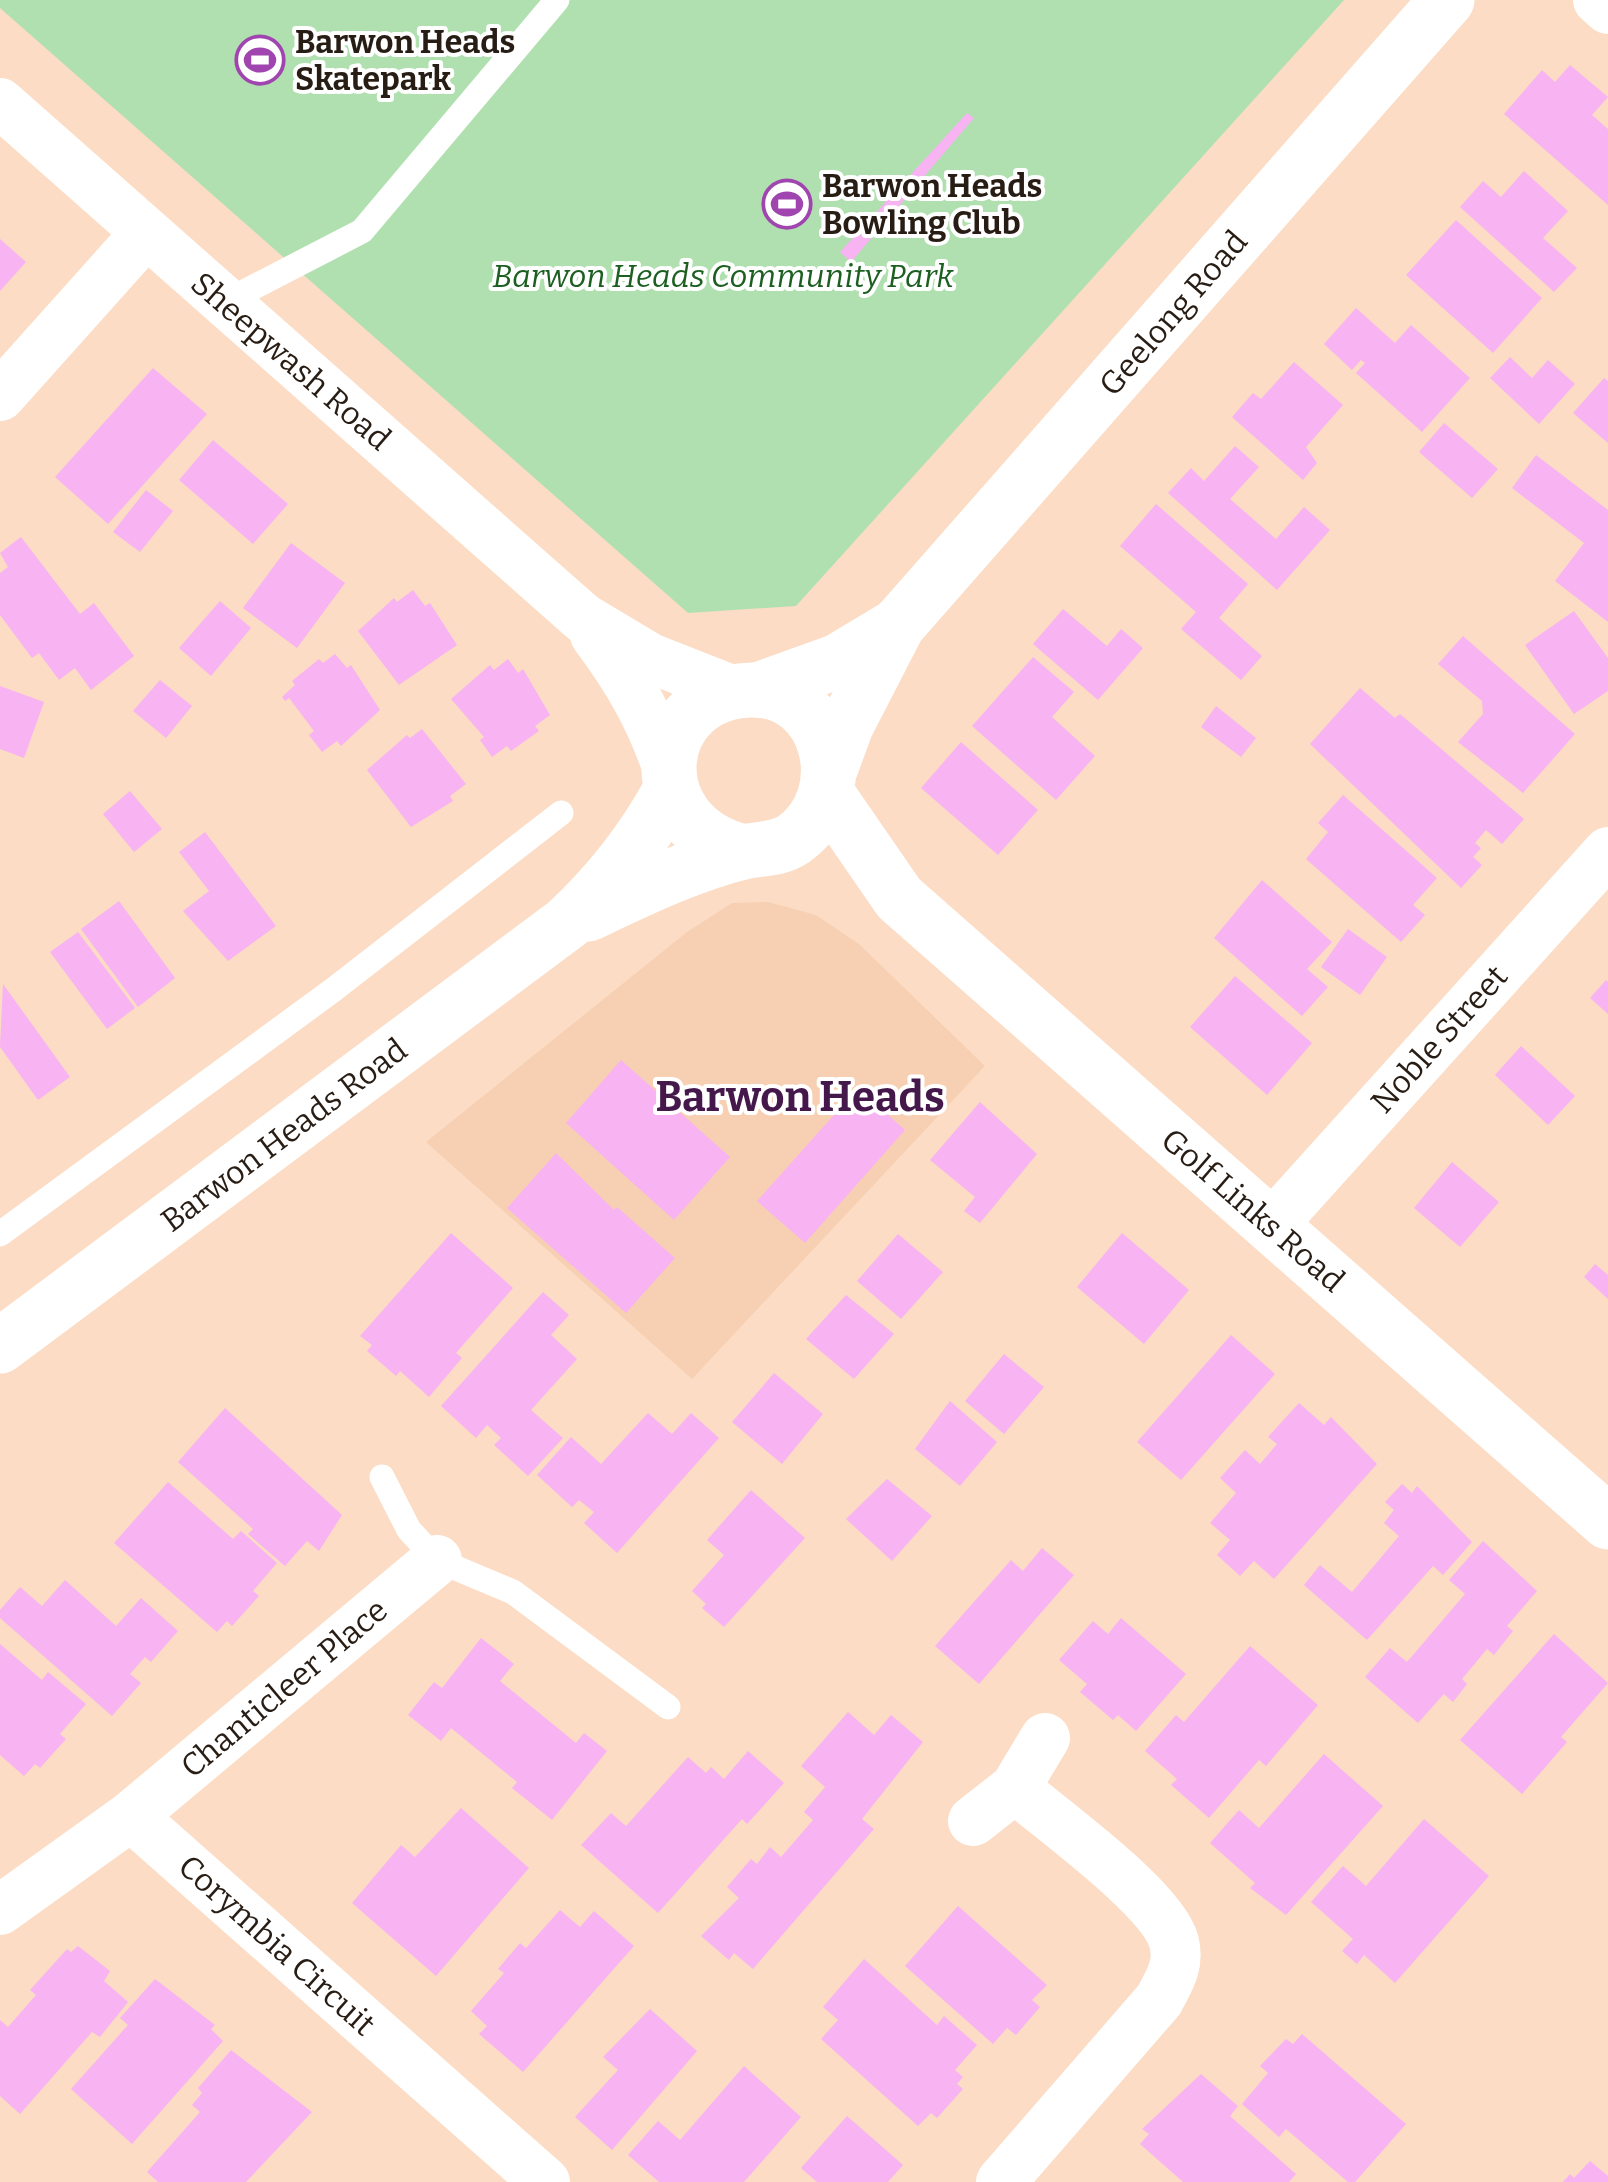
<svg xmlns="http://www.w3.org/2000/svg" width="1608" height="2182" viewBox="0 0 1608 2182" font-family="Bitter,serif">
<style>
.built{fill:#f7d0b3}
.green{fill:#b1e0b0}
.building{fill:#f8b3f3}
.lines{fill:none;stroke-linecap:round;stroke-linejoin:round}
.service{stroke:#fff;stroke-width:25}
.minor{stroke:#fff;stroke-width:50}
.tertiary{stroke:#fff;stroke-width:55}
.secondary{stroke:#fff;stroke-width:55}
.labels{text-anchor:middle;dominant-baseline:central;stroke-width:8;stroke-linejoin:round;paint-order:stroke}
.poi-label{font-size:32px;font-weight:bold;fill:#281d14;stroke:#fff;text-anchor:start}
.park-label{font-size:32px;font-style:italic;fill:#1d5f21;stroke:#fff}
.street-label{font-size:32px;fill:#281d14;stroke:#fff}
.district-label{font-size:42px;font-weight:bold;fill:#44184b;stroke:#fff}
</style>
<rect width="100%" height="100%" fill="#fcdcc4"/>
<polygon class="built" points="768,902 816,915 859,944 985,1066 692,1379 426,1142 687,932 732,903"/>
<polygon class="green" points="0,0 1344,0 796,606 688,613 0,8"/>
<g class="building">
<polygon points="1570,65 1608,97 1592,115 1608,129 1608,205 1504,114 1542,70 1555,82"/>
<polygon points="967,113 974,118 851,262 840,252"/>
<polygon points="1524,171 1568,211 1543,238 1577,268 1554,292 1460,207 1483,181 1501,197"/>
<polygon points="1456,220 1542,298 1493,353 1406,275"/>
<polygon points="0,239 26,262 0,291"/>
<polygon points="1356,308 1395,343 1411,325 1470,378 1422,432 1356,373 1365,363 1361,360 1352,370 1324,344"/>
<polygon points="1510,357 1532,378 1548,360 1575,384 1539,424 1490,378"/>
<polygon points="1294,362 1343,405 1306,447 1317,463 1303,480 1232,417 1253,393 1261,399"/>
<polygon points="153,368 207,414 108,524 55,477"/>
<polygon points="1604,378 1608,381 1608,443 1573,413"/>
<polygon points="1444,423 1498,469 1472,498 1419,452"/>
<polygon points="213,440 288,504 253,544 179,480"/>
<polygon points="1235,446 1259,467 1230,499 1276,539 1304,507 1330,530 1277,590 1168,493 1191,468 1204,481"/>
<polygon points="1536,455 1608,510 1608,622 1555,581 1584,543 1512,488"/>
<polygon points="146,490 173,511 140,552 113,532"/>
<polygon points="1156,504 1248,584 1219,618 1262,656 1241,680 1181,629 1196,612 1120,546"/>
<polygon points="21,537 80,614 94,603 134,656 91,690 75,668 59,680 39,653 32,658 0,615 0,573 8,567 0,553"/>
<polygon points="291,543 345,583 297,648 243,608"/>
<polygon points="413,590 425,606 430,603 457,645 399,685 358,631 394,598 397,602"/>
<polygon points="220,601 251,628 211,676 179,648"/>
<polygon points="1063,609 1107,646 1121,629 1143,648 1098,700 1033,644"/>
<polygon points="1574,611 1608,658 1608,691 1574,714 1525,645"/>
<polygon points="1463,636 1575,734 1523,793 1458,742 1483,714 1482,701 1438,664"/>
<polygon points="335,654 347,668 351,665 380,710 341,746 337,741 322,752 309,735 314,731 289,698 285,701 282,697 295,685 292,681 319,659 323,663"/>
<polygon points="1033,657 1074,692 1052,717 1095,756 1056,800 972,726"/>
<polygon points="508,659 518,673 523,669 550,715 535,726 539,731 511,751 507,746 492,757 480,740 484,737 451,699 490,665 494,670"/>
<polygon points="160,680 192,706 166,738 133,711"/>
<polygon points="0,686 44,702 24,758 0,749"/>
<polygon points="1360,688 1395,718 1400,714 1524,819 1502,844 1486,830 1475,843 1481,848 1473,857 1482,865 1461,888 1310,744"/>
<polygon points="1216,706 1256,738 1241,757 1201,727"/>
<polygon points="422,729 466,784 450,796 453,801 411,827 367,770 407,735 410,738"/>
<polygon points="961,742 1038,810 998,855 921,788"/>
<polygon points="130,791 162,829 134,852 103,814"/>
<polygon points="1343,795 1437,878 1413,905 1425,915 1401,942 1306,859 1328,832 1318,823"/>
<polygon points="205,832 276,926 228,961 183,911 209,891 179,852"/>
<polygon points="1262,880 1332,942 1307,969 1328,987 1302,1016 1214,938"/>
<polygon points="119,901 175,978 138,1007 81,929"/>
<polygon points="1348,929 1387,957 1360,995 1321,967"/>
<polygon points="78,932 135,1008 107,1029 50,952"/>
<polygon points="1235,976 1312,1043 1267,1095 1190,1027"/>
<polygon points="1606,980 1608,982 1608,1014 1590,998"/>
<polygon points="3,984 70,1077 38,1100 0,1047"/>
<polygon points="1521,1046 1575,1096 1548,1125 1495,1075"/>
<polygon points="621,1060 730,1157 674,1220 566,1123"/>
<polygon points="858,1088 905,1130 805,1243 757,1201"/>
<polygon points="980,1102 1037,1154 980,1223 964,1211 975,1197 930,1160"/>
<polygon points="556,1153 614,1210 617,1207 675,1258 626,1313 507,1208"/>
<polygon points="1452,1162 1499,1202 1460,1247 1414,1208"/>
<polygon points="451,1233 513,1288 456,1353 462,1358 429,1397 400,1371 396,1376 367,1351 372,1345 360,1336"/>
<polygon points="1122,1233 1189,1290 1144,1344 1077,1287"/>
<polygon points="898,1234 943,1272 901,1319 857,1281"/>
<polygon points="1595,1264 1608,1275 1608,1299 1584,1277"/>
<polygon points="543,1292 569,1315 551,1335 577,1359 531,1410 563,1438 528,1476 494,1445 501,1438 487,1425 476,1438 441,1406"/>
<polygon points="846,1295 894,1334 854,1379 806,1339"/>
<polygon points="1231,1335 1275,1374 1181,1480 1137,1442"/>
<polygon points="1004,1354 1044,1387 1004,1434 965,1401"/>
<polygon points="774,1373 823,1414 782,1464 732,1422"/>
<polygon points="950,1401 997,1442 960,1486 915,1449"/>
<polygon points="1299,1403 1324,1425 1331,1417 1377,1464 1274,1579 1254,1561 1240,1576 1217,1555 1230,1540 1210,1523 1236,1493 1220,1478 1245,1450 1260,1464 1277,1444 1268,1437"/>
<polygon points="225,1408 342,1515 319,1551 307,1541 285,1566 248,1534 253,1529 178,1462"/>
<polygon points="648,1413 672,1434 691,1413 719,1438 617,1553 584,1523 594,1512 579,1500 572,1507 537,1475 571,1437 601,1464"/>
<polygon points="887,1479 932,1516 892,1561 846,1519"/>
<polygon points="168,1482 233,1539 241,1531 277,1563 253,1591 259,1596 232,1626 227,1621 217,1632 114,1543"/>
<polygon points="1402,1484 1412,1493 1417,1486 1472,1542 1443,1575 1433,1566 1367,1640 1304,1585 1320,1565 1352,1592 1399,1536 1384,1523 1394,1510 1385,1502"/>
<polygon points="751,1490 805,1538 724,1627 702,1608 706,1604 692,1591 724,1555 707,1540"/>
<polygon points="1483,1541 1537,1591 1507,1626 1513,1631 1494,1655 1487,1649 1462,1679 1467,1684 1453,1702 1444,1694 1418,1723 1365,1677 1390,1648 1407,1662 1465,1594 1449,1580"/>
<polygon points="1042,1548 1074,1575 979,1684 935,1646 1011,1560 1023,1571"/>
<polygon points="65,1580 116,1626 141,1598 178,1631 151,1662 145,1657 130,1674 141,1683 112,1716 0,1618 0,1610 20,1587 42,1606"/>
<polygon points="1121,1618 1186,1674 1136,1731 1118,1715 1113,1720 1080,1692 1087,1684 1059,1660 1093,1621 1108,1634"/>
<polygon points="1554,1634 1608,1683 1561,1737 1567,1742 1522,1794 1460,1740"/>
<polygon points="481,1638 514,1664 500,1681 576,1743 584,1733 607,1751 552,1820 512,1788 517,1782 451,1728 441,1741 408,1715 434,1682 442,1688"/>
<polygon points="0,1644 42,1680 48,1672 86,1704 60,1734 66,1739 40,1768 35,1764 24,1776 0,1755"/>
<polygon points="1250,1646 1318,1705 1266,1766 1259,1760 1209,1818 1171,1785 1177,1779 1145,1751 1176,1715 1184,1722"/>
<polygon points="848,1712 874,1735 891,1715 923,1742 862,1819 874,1829 753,1969 734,1953 729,1960 701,1936 739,1898 727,1887 751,1859 757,1864 770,1847 781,1857 813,1820 804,1812 825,1787 801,1766"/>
<polygon points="748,1751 784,1783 747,1824 742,1819 658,1913 581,1845 611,1813 626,1826 688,1757 706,1773 711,1767 724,1779"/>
<polygon points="1324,1754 1383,1806 1286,1915 1250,1888 1255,1883 1210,1843 1239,1810 1259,1828"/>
<polygon points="461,1808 529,1868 436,1976 352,1903 401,1845 415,1857"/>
<polygon points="1424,1819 1489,1876 1395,1983 1364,1955 1357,1964 1342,1951 1353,1939 1311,1902 1343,1866 1366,1886"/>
<polygon points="958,1906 1047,1985 1032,2000 1040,2007 1016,2035 1007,2028 993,2044 905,1966"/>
<polygon points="560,1910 580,1927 594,1911 634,1946 523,2072 479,2034 487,2026 471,2011 504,1973 498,1969 520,1943 526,1948"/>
<polygon points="78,1946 110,1971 104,1981 128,2002 100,2037 92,2032 20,2114 0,2096 0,2020 8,2027 36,1995 30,1990 67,1949 71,1952"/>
<polygon points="864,1959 937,2025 944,2016 977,2045 955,2070 963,2077 957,2084 963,2089 937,2118 931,2113 918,2126 821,2039 838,2020 823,2007"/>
<polygon points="155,1979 215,2025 211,2029 223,2041 132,2144 71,2089 128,2025 120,2018"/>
<polygon points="650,2009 697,2051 612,2150 575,2117 618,2070 603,2057"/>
<polygon points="1302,2034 1406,2124 1355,2182 1348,2182 1286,2129 1279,2137 1242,2104 1268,2073 1260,2066 1286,2039 1293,2044"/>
<polygon points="231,2050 312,2112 246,2182 158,2182 147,2172 200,2112 192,2105 202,2093 198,2088"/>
<polygon points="744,2066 801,2117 744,2182 659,2182 628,2155 658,2121 680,2140"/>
<polygon points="1201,2074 1238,2106 1230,2116 1296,2174 1289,2182 1183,2182 1140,2144 1149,2134 1142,2129"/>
<polygon points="847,2116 903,2165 888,2182 817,2182 801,2168"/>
<polygon points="1590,2161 1608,2176 1608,2182 1563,2182 1570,2174 1574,2178"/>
</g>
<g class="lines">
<g class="service">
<polyline points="225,302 362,231 557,0"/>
<polyline points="0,1234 333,990 561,813"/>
<polyline points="382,1477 409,1530 437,1560 513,1592 668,1707"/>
</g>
<g class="minor">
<polyline points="1598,0 1608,9"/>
<polyline points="0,103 583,618 650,658 734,691"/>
<polyline points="0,396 145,234"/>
<path d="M595,635C628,679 652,720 669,773"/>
<polyline points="1271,1226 1608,852"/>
<polyline points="131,1816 437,1560"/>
<polyline points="973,1821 1015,1788 1045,1738"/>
<polyline points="0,1910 131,1816 545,2182"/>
<path d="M1001,2182L1159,2000C1169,1981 1180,1965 1174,1942C1163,1899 1052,1820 1015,1788"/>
</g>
<g class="tertiary">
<polyline points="758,690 838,661 898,625"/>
<polyline points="831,767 846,726 898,625 1447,0"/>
</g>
<g class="secondary">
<polyline points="828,795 899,898 1608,1522"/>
<path d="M588,914C637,891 690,865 743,852C761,848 778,850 794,839C855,796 831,689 752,690C650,692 636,826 744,852"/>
<path d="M0,1346L567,923C610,883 642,842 670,791"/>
</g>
</g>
<defs>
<g id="stadium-ring" transform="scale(2.5)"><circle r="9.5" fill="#fff" stroke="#a045af" stroke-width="1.5"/><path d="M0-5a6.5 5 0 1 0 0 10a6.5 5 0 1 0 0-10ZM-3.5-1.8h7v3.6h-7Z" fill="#a045af"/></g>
</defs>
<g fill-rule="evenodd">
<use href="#stadium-ring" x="260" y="60"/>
<use href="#stadium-ring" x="787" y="204"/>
</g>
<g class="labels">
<g class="poi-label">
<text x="295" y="42">Barwon Heads<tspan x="295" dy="37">Skatepark</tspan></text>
<text x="822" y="186">Barwon Heads<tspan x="822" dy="37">Bowling Club</tspan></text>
</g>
<g class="park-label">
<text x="723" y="276">Barwon Heads Community Park</text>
</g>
<g class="street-label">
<text transform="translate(1173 313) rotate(-49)">Geelong Road</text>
<text transform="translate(291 361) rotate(41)">Sheepwash Road</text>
<text transform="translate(1439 1039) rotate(-48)">Noble Street</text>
<text transform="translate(284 1135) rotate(-37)">Barwon Heads Road</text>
<text transform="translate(1253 1210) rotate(41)">Golf Links Road</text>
<text transform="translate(284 1688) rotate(-40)">Chanticleer Place</text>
<text transform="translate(277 1945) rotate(42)">Corymbia Circuit</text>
</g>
<g class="district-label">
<text x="800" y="1097">Barwon Heads</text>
</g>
</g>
</svg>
